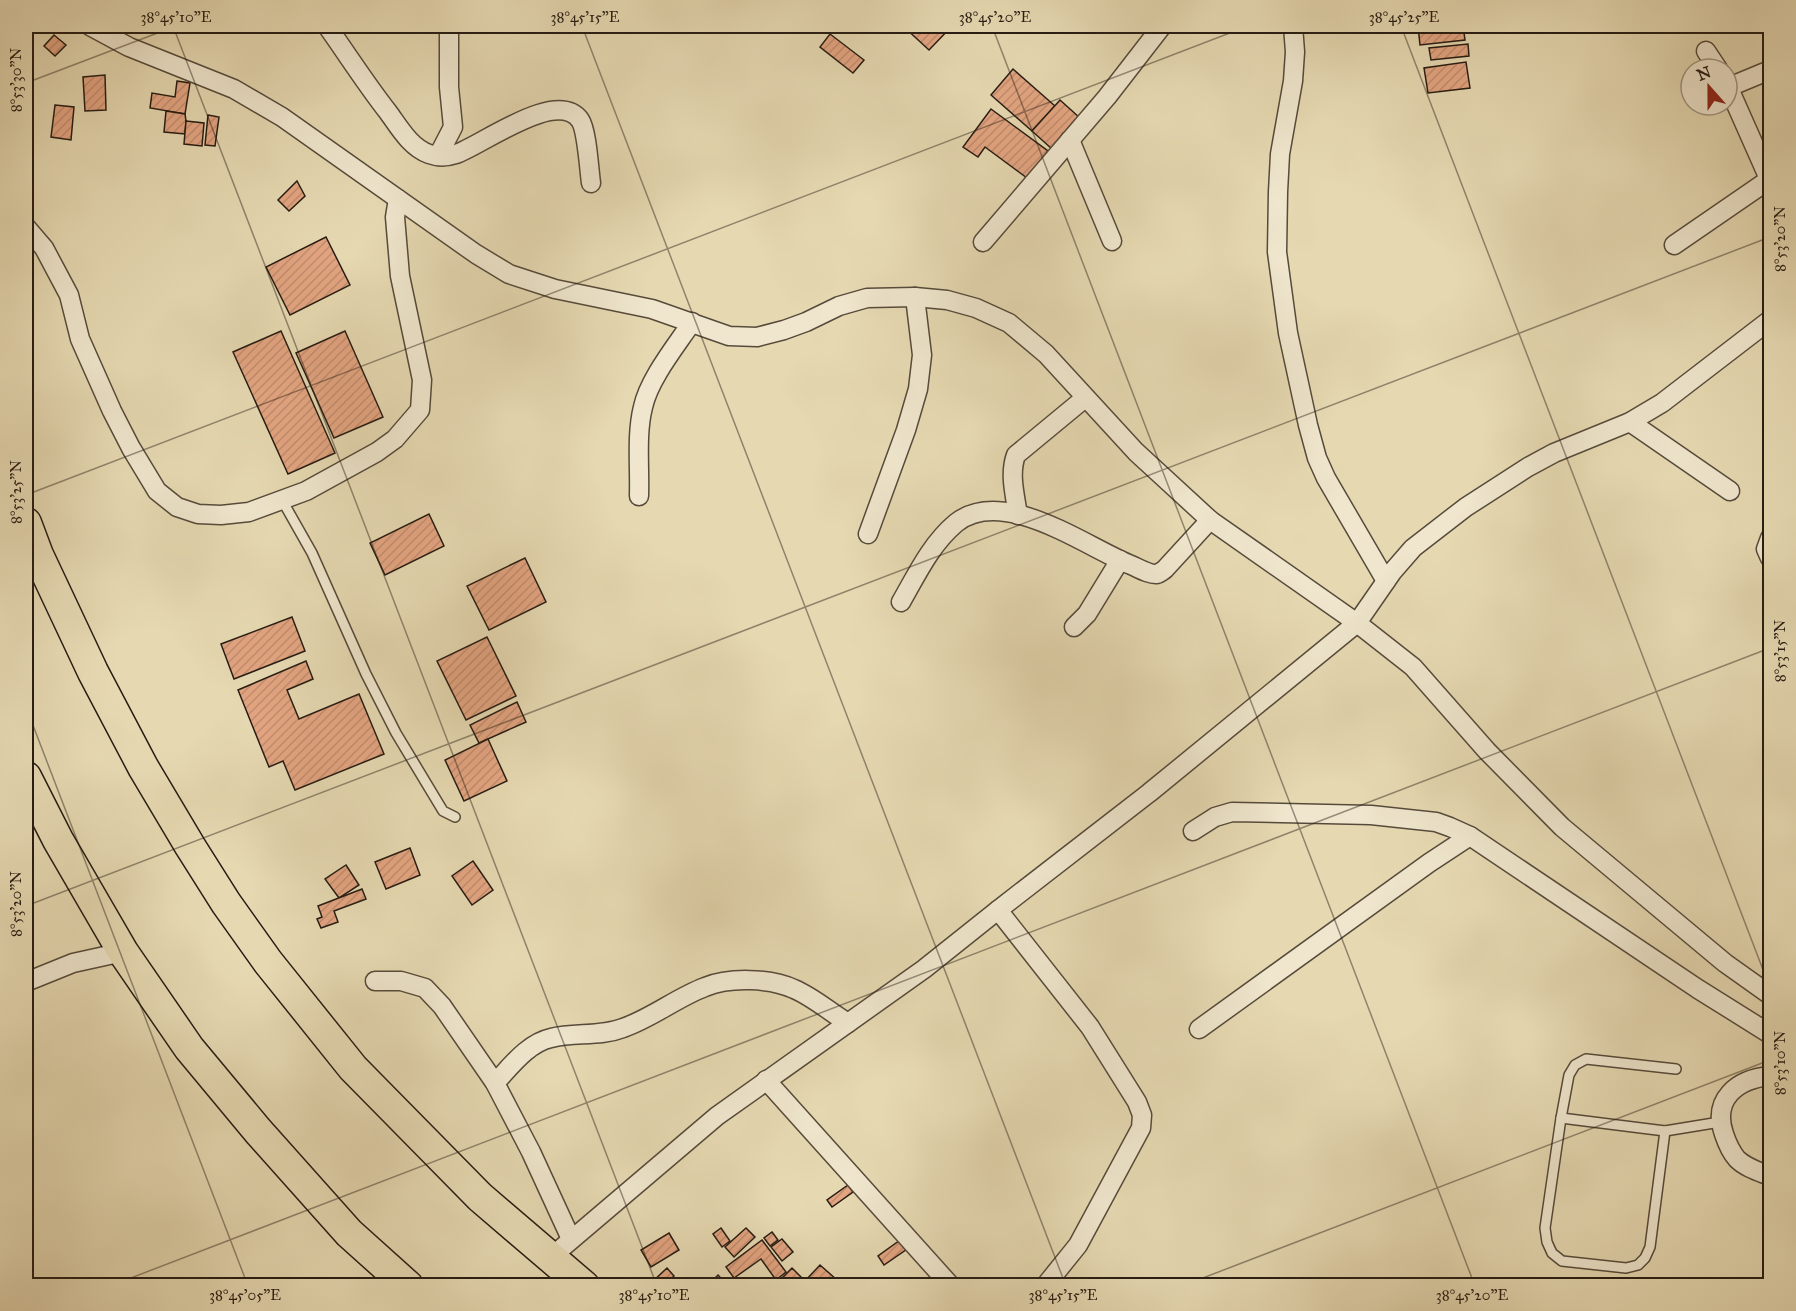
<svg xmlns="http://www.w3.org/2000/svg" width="1796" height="1311" viewBox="0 0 1796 1311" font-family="'IM FELL Great Primer',serif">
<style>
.building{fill:url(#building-hatch);stroke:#261c13;stroke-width:1.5}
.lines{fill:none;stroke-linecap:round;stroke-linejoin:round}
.service-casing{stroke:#564b3b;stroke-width:12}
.minor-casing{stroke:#564b3b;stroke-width:21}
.trunk-casing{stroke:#261c13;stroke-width:33}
.service{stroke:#efe6cd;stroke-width:9}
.minor{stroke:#efe6cd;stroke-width:18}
.trunk{stroke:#e6d9b2;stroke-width:30}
.ticks{fill:none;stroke:#261c13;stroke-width:1.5;stroke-opacity:0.45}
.neatline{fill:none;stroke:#261c13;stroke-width:2}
.ticks-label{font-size:15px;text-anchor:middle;fill:#261c13}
</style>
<defs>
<pattern id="building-hatch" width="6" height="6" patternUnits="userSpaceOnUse" patternTransform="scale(1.5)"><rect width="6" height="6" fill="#e3a581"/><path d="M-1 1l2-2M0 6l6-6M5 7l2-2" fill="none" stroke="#c38d6f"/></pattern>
</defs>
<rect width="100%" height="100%" fill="#e6d9b2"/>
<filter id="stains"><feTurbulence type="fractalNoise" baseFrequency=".00333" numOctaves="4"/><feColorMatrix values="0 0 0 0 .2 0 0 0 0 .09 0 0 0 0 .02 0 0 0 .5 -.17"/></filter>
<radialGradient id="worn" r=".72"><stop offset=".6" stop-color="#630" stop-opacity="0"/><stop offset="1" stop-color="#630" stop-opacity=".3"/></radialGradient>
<g class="building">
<polygon points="903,26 952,26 929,50"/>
<polygon points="1418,26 1463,26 1465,40 1420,45"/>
<polygon points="830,34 864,60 853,73 820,47"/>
<polygon points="54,35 66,45 55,56 44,46"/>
<polygon points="1468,44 1469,56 1431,60 1429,48"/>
<polygon points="1466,62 1470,88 1428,93 1424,68"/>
<polygon points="1013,69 1055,106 1032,131 991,95"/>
<polygon points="105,75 106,110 85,111 83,77"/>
<polygon points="177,81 190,83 185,114 150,108 152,93 175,97"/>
<polygon points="1060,100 1080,118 1052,149 1032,131"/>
<polygon points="55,105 74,107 71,140 51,137"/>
<polygon points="991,109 1048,151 1027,178 985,147 978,157 963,147"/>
<polygon points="166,111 185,114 186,121 185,134 164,132"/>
<polygon points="208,115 219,117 215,146 205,145"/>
<polygon points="186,121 204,123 202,146 184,144"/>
<polygon points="297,181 305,196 289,211 278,200"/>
<polygon points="326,237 350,285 290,315 266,267"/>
<polygon points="281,331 335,453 288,474 233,352"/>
<polygon points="345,331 383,417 334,438 296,353"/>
<polygon points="429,514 444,546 385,575 370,543"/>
<polygon points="525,558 546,602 489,630 467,586"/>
<polygon points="292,617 305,651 234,679 221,644"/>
<polygon points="487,637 516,696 466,720 437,661"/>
<polygon points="306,661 313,679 287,690 299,719 359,694 384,754 295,790 283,761 269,767 238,690"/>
<polygon points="517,702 526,722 479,743 470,725"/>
<polygon points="488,739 507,781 464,801 445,760"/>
<polygon points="410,848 420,875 386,889 375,862"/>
<polygon points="473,861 493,890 472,905 452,876"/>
<polygon points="346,865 359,885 339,898 325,879"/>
<polygon points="362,889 366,899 334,911 338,922 321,928 317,919 322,917 318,906"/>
<polygon points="848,1185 853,1192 832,1207 827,1200"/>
<polygon points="721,1228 730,1241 722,1247 713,1234"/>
<polygon points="746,1228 755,1237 734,1257 725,1247"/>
<polygon points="772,1232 778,1240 770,1246 764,1238"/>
<polygon points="669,1233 679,1250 651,1267 641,1250"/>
<polygon points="903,1238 910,1247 884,1265 878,1256"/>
<polygon points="782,1239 793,1252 782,1261 771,1247"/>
<polygon points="762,1240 786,1272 776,1280 761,1259 734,1278 726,1267"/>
<polygon points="820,1265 837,1280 832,1286 810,1286 805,1281"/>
<polygon points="667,1268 674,1276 663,1286 656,1286 652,1282"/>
<polygon points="792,1268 802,1278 794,1286 774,1286"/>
<polygon points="718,1275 728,1286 707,1286"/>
<polygon points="676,1279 684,1286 670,1286"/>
</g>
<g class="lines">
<g class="service-casing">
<g id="service">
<polyline points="282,500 312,553 366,674 396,733 443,811 455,817"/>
<polyline points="1561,1118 1665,1131 1720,1122"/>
<polyline points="1665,1131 1650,1247 1645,1258 1638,1265 1626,1268 1562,1261 1552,1253 1547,1242 1545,1228 1561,1118 1569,1075 1575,1065 1586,1059 1676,1069"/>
</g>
</g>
<g class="minor-casing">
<g id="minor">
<polyline points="90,26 129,47 234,89 282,117 476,254 509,274 555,289 652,309 729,336 757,337 784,330 806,322 839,306 867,298 915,297 947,300 976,308 1009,323 1046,354 1136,452 1210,520 1357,623 1149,793 998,910 924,969 717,1116 550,1258"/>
<path d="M327,26C347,54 366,84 388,112C399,127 410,147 429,154C437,157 447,157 456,154C482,145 557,88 580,120C587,130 589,169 591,183"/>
<polyline points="1293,26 1295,52 1293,81 1280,154 1278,192 1277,252 1288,333 1308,425 1317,458 1326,478 1386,581"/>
<polyline points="1706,51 1718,69"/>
<polyline points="1727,84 1770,181"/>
<polyline points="1729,87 1770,70"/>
<polyline points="1070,140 1112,241"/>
<polyline points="438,156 453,127 449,87 449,26"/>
<polyline points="26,227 44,248 69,295 80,339 112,411 131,448 157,491 177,507 198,514 221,515 249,512 306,491 377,452 395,439 420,410 422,380 400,276 395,217 398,199"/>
<polyline points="983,242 1107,97 1162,26"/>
<polyline points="1674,245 1770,179"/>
<polyline points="1770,320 1662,403 1630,422 1554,453 1528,467 1466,507 1413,548 1393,571 1357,623 1413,667 1487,751 1562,827 1725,963 1770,995"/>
<polyline points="1630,422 1730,491"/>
<path d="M639,496C640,467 636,435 643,407C649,379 676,346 692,322"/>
<path d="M1018,515C1015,495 1009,474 1016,455L1085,398"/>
<polyline points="868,534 906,430 918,389 922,355 915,297"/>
<polyline points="1770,538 1766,549 1770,558"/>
<path d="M901,602C917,574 931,544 956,523C1003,485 1086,547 1131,565C1138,568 1150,575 1157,574C1158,574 1164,570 1165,569L1210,520"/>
<polyline points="1074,627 1087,614 1120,560"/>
<polyline points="1193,831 1215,817 1232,812 1371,815 1436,822 1450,827 1470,836 1698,989 1770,1034"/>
<polyline points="998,910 1090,1027 1137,1102 1142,1115 1141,1128 1078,1245 1045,1286"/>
<polyline points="375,981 401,981 425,988 442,1006 495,1083 531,1152 571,1239"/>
<polyline points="26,982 73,963 123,952"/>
<polyline points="1199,1029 1429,863 1470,836"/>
<path d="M1770,1076C1737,1079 1712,1099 1724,1134C1727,1143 1731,1152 1737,1159C1746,1168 1760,1172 1770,1176"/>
<polyline points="766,1080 951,1286"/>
<path d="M495,1083C511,1066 528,1043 551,1038C575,1032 600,1037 623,1028C652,1018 676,998 705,987C729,977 770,978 794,989C813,997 830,1012 848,1023"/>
</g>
</g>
<g class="trunk-casing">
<g id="trunk">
<polyline points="26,523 38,555 93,672 143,767 190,846 226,903 268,962 353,1068 480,1197 584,1286"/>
<polyline points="26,777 58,840 123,952 189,1048 258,1131 349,1233 408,1286"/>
</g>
</g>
<use href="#service" class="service"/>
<use href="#minor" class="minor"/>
<use href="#trunk" class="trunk"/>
</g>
<path class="ticks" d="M173,26L657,1286M582,26L1066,1286M992,26L1475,1286M1401,26L1770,988M26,83L176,26M26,495L1248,26M26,707L248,1286M26,906L1770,237M110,1286L1770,648M1182,1286L1770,1060"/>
<rect width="1796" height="1311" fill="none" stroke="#e6d9b2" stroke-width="66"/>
<g transform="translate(1709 87) rotate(339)"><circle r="28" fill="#efe6cd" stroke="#9f9583" stroke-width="1.5"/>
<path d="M0-4.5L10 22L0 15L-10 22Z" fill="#8f2418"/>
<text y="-9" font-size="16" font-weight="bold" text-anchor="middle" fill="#261c13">N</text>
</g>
<rect x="33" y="33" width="1730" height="1245" class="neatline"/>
<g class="ticks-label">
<text x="176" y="22">38°45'10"E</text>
<text x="585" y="22">38°45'15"E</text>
<text x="995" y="22">38°45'20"E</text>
<text x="1404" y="22">38°45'25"E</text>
<text transform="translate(16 80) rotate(-90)" y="5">8°53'30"N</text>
<text transform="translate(1780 239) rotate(-90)" y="5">8°53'20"N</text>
<text transform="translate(16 492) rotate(-90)" y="5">8°53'25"N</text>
<text transform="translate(1780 651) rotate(-90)" y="5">8°53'15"N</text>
<text transform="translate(16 904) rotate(-90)" y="5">8°53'20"N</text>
<text transform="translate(1780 1063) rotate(-90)" y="5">8°53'10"N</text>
<text x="245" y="1300">38°45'05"E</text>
<text x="654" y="1300">38°45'10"E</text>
<text x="1063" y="1300">38°45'15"E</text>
<text x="1472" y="1300">38°45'20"E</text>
</g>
<rect width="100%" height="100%" filter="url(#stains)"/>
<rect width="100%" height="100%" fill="url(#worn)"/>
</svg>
